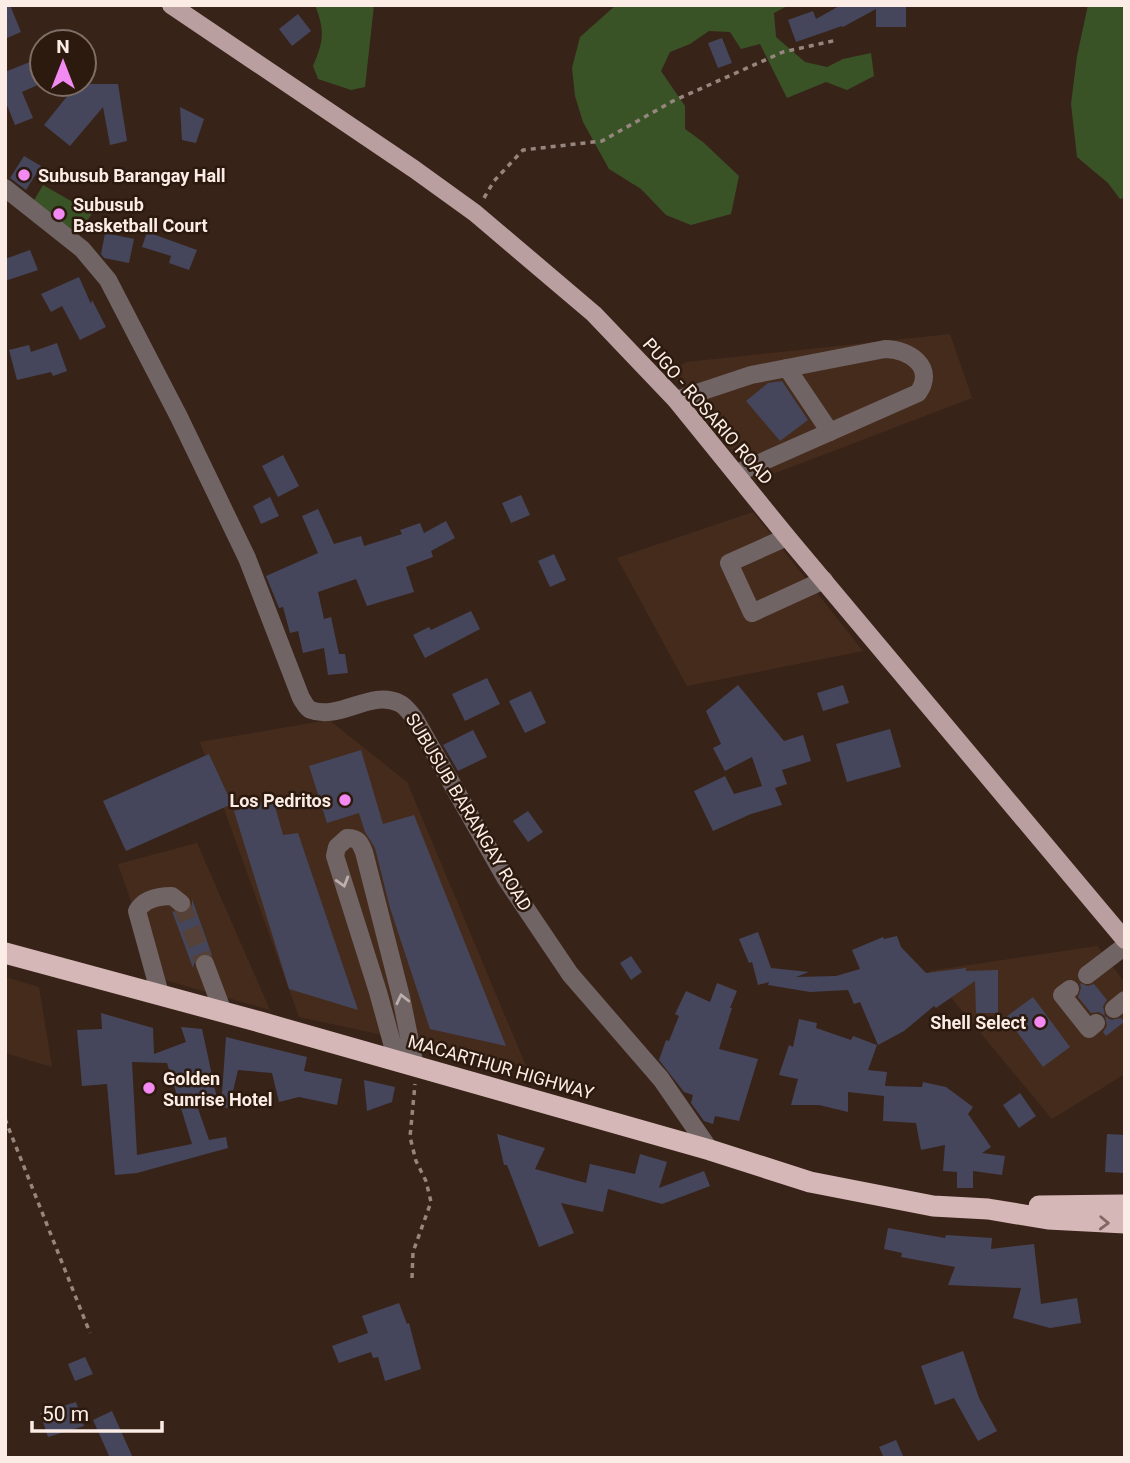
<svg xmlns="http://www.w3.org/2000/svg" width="1130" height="1463" viewBox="0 0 1130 1463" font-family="Roboto,sans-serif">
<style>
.built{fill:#452b1c}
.green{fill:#395327}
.building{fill:#45465c;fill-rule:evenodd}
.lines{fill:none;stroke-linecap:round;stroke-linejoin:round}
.minor-tunnel{stroke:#554138;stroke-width:18;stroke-dasharray:18 9;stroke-linecap:butt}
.path{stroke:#97867d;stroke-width:3.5;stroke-dasharray:5 5;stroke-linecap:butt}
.minor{stroke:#716464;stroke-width:18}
.major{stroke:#ba9fa0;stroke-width:18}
.highway{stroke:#d6b7b7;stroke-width:21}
.oneway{stroke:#bdafab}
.oneway2{stroke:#826863}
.poi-dot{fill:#f38af1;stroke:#2d1a0f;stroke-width:2.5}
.labels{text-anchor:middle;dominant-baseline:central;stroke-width:5;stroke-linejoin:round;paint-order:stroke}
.poi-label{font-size:18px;font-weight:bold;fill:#fbede5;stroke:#2d1a0f;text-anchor:start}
.street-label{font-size:18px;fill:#fbede5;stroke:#2d1a0f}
</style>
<rect width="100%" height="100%" fill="#382319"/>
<g class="built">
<polygon points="950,334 972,398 755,481 669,372 686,362"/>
<polygon points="753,512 863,651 687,686 617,558"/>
<polygon points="329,720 407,782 526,1066 299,1017 200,742"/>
<polygon points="197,843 270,1010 158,978 118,864"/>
<polygon points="1097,946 1125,983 1125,1074 1052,1119 929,971"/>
<polygon points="5,977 39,987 52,1067 5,1053"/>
</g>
<g class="green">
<path d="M315,5H374L365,87L351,90L318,79L313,66C324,41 325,31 315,5Z"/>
<polygon points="616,5 789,5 774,13 776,37 805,62 827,67 843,59 871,53 874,76 847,90 826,82 787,98 760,44 741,49 730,32 709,31 690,44 670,52 661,71 685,106 685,129 703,142 739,176 731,214 691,225 666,215 641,189 609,169 583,122 575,96 572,68 580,37"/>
<polygon points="1088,5 1125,5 1125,198 1120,199 1108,183 1077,157 1071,104 1077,56"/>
<polygon points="43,185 92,213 75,242 26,214"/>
</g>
<g class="building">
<polygon points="5,5 10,5 21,32 5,39"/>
<polygon points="841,5 856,5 857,7 906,7 906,27 876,27 876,9 843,27 842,26 796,42 788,20 813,11 816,19"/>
<polygon points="298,14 311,31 292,46 279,29"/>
<polygon points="722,38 732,63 718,68 708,43"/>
<polygon points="42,57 42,83 22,92 33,118 15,125 5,100 5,72"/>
<polygon points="77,84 118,84 127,141 110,145 103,107 70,146 44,125"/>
<polygon points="180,107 204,119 196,143 182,140"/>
<polygon points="24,156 41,166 26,190 10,178"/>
<polygon points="147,232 197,250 189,270 169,263 171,256 142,247"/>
<polygon points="105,233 134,239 129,263 104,258 101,254"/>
<polygon points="30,250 38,270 5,281 5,259"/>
<polygon points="79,277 91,304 92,300 106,327 80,340 62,306 51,312 41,294"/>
<polygon points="57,343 67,371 53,376 51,372 17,380 9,350 29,345 31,352"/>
<polygon points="782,381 808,420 780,441 746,401 768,383"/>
<polygon points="283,455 299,486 278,497 262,466"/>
<polygon points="521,495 530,515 511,523 502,503"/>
<polygon points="270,497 279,516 261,524 253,506"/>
<polygon points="318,509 334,544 361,536 364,546 402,534 400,530 420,523 424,533 446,521 455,538 431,551 433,557 406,567 414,592 367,606 356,579 318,592 324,619 331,617 339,654 345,654 348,673 328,675 324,648 303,653 298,631 290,633 283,607 279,608 266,576 318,553 302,516"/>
<polygon points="554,554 566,580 550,587 538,561"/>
<polygon points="471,611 480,629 425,658 413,635 429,627 431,630"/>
<polygon points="487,678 500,704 465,721 452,694"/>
<polygon points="738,685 784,741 803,735 811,761 782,770 787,784 775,788 782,805 751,814 713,831 694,791 725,776 734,794 762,786 752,757 725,771 713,748 721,744 706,711"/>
<polygon points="843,685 849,703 823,711 817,693"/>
<polygon points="531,691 546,723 525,733 509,701"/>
<polygon points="890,729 901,767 847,782 836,744"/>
<polygon points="473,730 487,757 458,771 443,745"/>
<polygon points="361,750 383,824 414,815 506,1046 430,1029 390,908 375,848 365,832 359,813 327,823 309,766"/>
<polygon points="209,754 232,804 126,851 103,801"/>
<polygon points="273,799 283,835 298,833 358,1010 289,989 234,811"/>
<polygon points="528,811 543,832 528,842 513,821"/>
<polygon points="192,899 212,955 200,954 196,957 193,968 172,911 179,914 186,913 192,905"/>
<polygon points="758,932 771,968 809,972 796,977 836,976 860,969 852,950 883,937 884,939 897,936 901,947 926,973 966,968 966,971 998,970 998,1013 976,1013 975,981 936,1008 934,1006 904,1031 878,1045 860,1002 854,1004 848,990 810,992 768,985 769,982 758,985 752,962 749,963 739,939"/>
<polygon points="631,956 642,972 631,980 620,963"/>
<polygon points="717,983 737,991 730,1008 732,1008 719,1049 758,1059 739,1121 715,1116 713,1124 704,1121 691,1103 693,1095 684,1092 659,1060 666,1040 669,1041 679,1016 675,1014 686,991 710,1002"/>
<polygon points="1080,983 1088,986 1094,984 1107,1000 1103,1006 1105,1016 1111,1020 1121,1018 1124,1022 1106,1036 1103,1032 1107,1026 1105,1016 1099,1012 1091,1013 1078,997 1081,988"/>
<polygon points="1033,997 1070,1047 1043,1067 1006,1017"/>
<path d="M101,1013L153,1028L154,1054L186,1042L181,1027L202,1029L218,1103L195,1100L209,1140L226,1137L228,1148L137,1173L115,1175L107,1084L82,1086L77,1030L102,1029ZM132,1062L167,1063L192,1144L137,1155Z"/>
<polygon points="799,1019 817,1023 816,1028 851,1040 853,1036 877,1045 868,1070 887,1072 885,1086 922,1087 923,1082 946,1087 973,1107 968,1114 991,1147 982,1153 1005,1156 1002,1175 973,1171 973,1188 957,1188 957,1172 943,1171 945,1145 921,1150 916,1123 883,1121 884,1096 848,1092 848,1112 819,1105 791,1105 798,1079 779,1075 789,1045 793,1047"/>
<polygon points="226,1037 307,1057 304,1071 342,1079 337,1105 299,1097 279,1102 272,1073 238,1070 229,1108 221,1107"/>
<polygon points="364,1080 395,1087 392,1102 367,1111"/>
<polygon points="1020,1093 1036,1116 1019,1128 1003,1105"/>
<polygon points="497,1134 545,1148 535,1169 586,1183 590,1164 635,1174 640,1154 667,1162 659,1188 704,1171 710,1186 662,1204 608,1189 603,1212 561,1203 574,1233 539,1247 507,1165 504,1165"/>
<polygon points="1107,1134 1125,1135 1125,1173 1105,1172"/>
<polygon points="888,1228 945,1238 946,1235 992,1238 991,1249 1034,1244 1041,1304 1077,1298 1081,1323 1050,1328 1013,1318 1021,1288 948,1285 955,1267 901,1257 902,1253 884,1249"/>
<polygon points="399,1303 407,1324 409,1323 421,1369 385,1381 378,1357 373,1358 371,1352 339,1363 332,1346 368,1333 362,1316"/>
<polygon points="963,1351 979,1398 997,1431 978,1441 954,1398 935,1405 921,1366"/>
<polygon points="85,1357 93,1374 75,1381 68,1364"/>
<polygon points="76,1402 84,1426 48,1437 40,1413"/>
<polygon points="112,1411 133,1458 110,1458 93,1420"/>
<polygon points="896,1440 904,1458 884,1458 879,1447"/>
</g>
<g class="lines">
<polyline class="minor-tunnel" points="181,903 205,964"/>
<g class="path">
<polyline points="484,198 494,181 523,150 602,141 673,101 783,52 837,40"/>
<polyline points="5,1119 90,1333"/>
<polyline points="412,1278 413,1252 431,1202 426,1181 416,1161 410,1137 415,1084"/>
</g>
<g class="minor">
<path d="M5,188L82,249L108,280L179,417L247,558L301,698C304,702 306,708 311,710C339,721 372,689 399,703C406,706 410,713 415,719L506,879L570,974L661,1079L710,1150"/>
<polyline points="787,368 830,432"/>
<path d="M676,400L751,375L885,349C910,349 936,368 918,393L737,473"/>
<polyline points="787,537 729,563 752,613 824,580"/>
<polyline points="205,964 223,1012"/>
<polyline points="1087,975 1125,946"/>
<polyline points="1070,989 1062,995 1089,1029 1096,1023"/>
<path d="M160,994L137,911C144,899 159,896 172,896L181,903"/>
<polyline points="1114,1009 1125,1000"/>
<path d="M397,1061L378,992L335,856L337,847L347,838C358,838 360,842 364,852L401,997L415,1066"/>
</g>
<polyline class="major" points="171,5 414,169 475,213 594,314 676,400 787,537 1125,940"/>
<g class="highway">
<polyline points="5,953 260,1022 710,1150 810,1182 933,1206 988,1209 1048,1219 1125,1223"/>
<polyline points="1039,1206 1125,1205"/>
</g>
</g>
<defs><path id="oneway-chevron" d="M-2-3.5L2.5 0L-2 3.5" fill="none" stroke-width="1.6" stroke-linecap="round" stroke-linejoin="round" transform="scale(1.75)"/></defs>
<g class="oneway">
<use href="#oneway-chevron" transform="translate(343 882) rotate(73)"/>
<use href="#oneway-chevron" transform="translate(402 999) rotate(-103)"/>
</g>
<use class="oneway2" href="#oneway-chevron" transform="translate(1104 1223) rotate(2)"/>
<g class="poi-dot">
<circle cx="24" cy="175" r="7"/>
<circle cx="59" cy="214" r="7"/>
<circle cx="345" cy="800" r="7"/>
<circle cx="1040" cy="1022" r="7"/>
<circle cx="149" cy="1088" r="7"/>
</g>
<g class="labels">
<g class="poi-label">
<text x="38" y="175">Subusub Barangay Hall</text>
<text x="73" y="204">Subusub<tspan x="73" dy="21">Basketball Court</tspan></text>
<text x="331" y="800" text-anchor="end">Los Pedritos</text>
<text x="1026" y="1022" text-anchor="end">Shell Select</text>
<text x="163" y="1078">Golden<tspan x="163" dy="21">Sunrise Hotel</tspan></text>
</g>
<g class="street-label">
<text transform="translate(708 411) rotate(49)">PUGO - ROSARIO ROAD</text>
<text transform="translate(469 812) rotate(59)">SUBUSUB BARANGAY ROAD</text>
<text transform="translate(501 1067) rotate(16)">MACARTHUR HIGHWAY</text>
</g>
</g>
<rect width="1130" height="1463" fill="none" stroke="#fbede5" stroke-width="14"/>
<g transform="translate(63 63)"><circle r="33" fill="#2d1a0f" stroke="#7f6e65" stroke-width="2"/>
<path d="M0-5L12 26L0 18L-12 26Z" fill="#f38af1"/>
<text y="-10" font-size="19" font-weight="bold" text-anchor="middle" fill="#fbede5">N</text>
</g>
<path d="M32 1421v10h130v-10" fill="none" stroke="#fbede5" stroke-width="3.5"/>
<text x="42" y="1421" font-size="21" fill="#fbede5" stroke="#2d1a0f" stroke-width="5" paint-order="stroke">50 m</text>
</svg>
